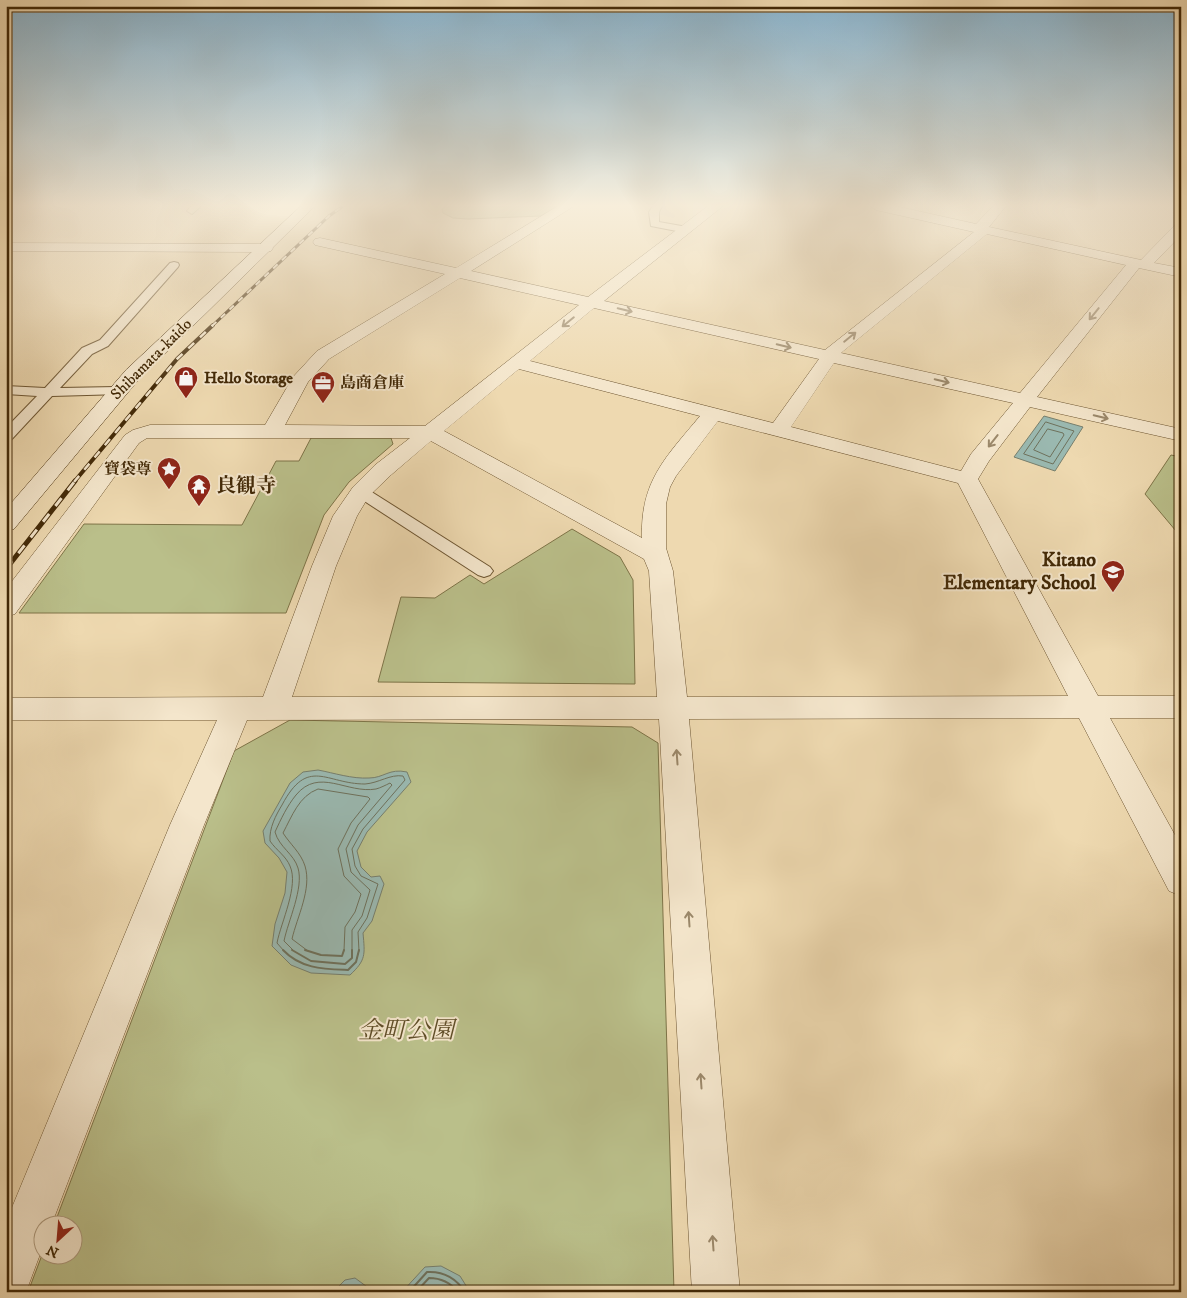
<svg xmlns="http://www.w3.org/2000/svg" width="1187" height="1298" viewBox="0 0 1187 1298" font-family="'IM FELL DW Pica','Noto Serif JP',serif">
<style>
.green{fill:#babf8a;stroke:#7e7448}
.water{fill:#9ab9b1;stroke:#777f6d}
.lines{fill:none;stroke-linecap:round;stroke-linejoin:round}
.shore-far1{stroke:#6e715c;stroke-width:1}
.shore{stroke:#6e715c;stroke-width:2}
.lane-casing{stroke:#6d5531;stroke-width:2}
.street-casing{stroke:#6d5531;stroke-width:1}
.secondary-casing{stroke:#422907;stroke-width:1}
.lane{fill:#f4e6cc;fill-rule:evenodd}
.street{fill:#f4e6cc;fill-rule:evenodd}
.secondary{fill:#f4e6cc;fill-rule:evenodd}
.rail-far2-casing{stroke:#422907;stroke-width:3}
.rail-far1-casing{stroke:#422907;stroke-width:4}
.rail-casing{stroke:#422907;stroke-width:5}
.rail-far2{stroke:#f4e6cc;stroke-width:2;stroke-dasharray:6;stroke-linecap:butt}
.rail-far1{stroke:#f4e6cc;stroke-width:2.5;stroke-dasharray:8;stroke-linecap:butt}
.rail{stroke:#f4e6cc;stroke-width:3;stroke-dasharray:10;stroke-linecap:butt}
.oneway{stroke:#9b886a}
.labels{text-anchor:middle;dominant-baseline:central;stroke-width:4;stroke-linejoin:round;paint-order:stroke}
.far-street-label{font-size:16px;fill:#422907;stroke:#f4e6cc}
.far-poi-label{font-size:16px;font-weight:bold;fill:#422907;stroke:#f4e6cc;text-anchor:start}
.poi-label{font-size:20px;font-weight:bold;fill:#422907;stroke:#f4e6cc;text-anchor:start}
.near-park-label{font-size:24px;font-style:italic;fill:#604e28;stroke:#f4e6cc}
</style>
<rect width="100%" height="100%" fill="#eed9b0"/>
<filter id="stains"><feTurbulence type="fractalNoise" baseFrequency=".004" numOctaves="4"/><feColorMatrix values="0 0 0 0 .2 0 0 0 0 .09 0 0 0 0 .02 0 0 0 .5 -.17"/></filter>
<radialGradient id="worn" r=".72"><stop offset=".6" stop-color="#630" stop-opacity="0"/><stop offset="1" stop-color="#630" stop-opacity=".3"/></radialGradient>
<g class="green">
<polygon points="448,206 558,206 541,216 468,219 453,218 443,213 442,209"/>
<polygon points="311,438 391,438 393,444 349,482 324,515 286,613 19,613 84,524 242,525 276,461 299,461"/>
<polygon points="1171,455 1181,457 1181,537 1145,494"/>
<polygon points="572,529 620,557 633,580 635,684 378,682 401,597 435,598 470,575 484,584"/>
<polygon points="290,720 632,727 658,743 674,1292 28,1292 42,1255 72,1256 72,1226 54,1225 234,751"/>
</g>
<g class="water">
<polygon points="1044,416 1083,427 1055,471 1014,457"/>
<path d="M318,770C334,773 352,779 369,778C384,778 389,768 407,772L411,782L367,832L357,851L361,867L371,877L380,876L384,884L372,921L363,933C365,955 366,960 350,975L311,973L291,965L272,946L275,924L285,893L287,872L279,858L265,843L263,831L290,783L303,772Z"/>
<polygon points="441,1266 460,1276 470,1292 402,1292 425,1267"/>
<polygon points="355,1278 374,1292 333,1292 345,1280"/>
</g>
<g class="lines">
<g class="shore-far1">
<polygon points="1046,422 1074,431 1053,464 1024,454"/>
<polygon points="1048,429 1063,433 1064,435 1050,457 1034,450"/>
<path d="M284,951L277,943C281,922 299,886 290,866C286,856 276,850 270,841C269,828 276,815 282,805C308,756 326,784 365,784C379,783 390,774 403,776L405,780L363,829L352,849L355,866L361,876L378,884L367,918L358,932L359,951"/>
<path d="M294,951L284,941C288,921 304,888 298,868C294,854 279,847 275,832C281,819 287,806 296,795C319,767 347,794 376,789C380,788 386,785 390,783L392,785L358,825L346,849L351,872L370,890L362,916L352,930V951"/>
<path d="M308,951L292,939C297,917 312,889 305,866C301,853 290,844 283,833C292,816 299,796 318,789L368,797L370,799L351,823L338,849L344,876L361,894L355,912L345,927L344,951"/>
</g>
<g class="shore">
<path d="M283,950C301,969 324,969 348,970L356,962L359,950"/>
<polyline points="292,950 311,961 345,964 352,958 352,950"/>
<polyline points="305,950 321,955 342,956 344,950"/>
<path d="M409,1292L427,1272C444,1271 456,1278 465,1292"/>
<path d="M416,1292L429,1278C441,1278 450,1282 458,1292"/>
</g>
<g class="lane-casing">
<g id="lane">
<polygon points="191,206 201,206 192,214 187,211"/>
<polygon points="653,206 662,206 659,212 659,222 687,227 692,230 687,233 651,226 649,212"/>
<polygon points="174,262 178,263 179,265 178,267 108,346 92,354 60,388 117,387 124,391 122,394 52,396 11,440 6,441 6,428 37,396 6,394 6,386 45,388 82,348 100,340 170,263"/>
<polygon points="361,487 367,489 490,567 493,571 490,575 484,577 478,575 355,495 353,492 355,489"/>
</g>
</g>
<g class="street-casing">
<g id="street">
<path d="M558,206H574L471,271L588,297L708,206H723L604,301L825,350L974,232L876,210L870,206H895L976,224L993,206H1006L989,227L1141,260L1176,224L1181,223V235L1154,263L1181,268V277L1139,268L1037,397L1181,429V441L1030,407L989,461L978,479L1098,696H1181V718H1110L1181,846V896L1169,891L1079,718L689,719L740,1292H692L659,719L247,720L204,825L51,1226H42V1249L26,1292H6V1222L170,825L217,720H6V698L263,697L312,566L333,516L353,487L375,465L410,438H147L139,443L15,614L6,617V589L125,435L133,430L150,425H265L293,377L317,351L445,274L315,245L313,242L315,239L320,238L456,268ZM987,234L1126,265L1020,393L841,353ZM460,278L579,305L425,426L285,425L308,382L329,359ZM594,308L819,359L773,423L530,361ZM834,363L1013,403L971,454L961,471L791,427ZM519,369L700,416C666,457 640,481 642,538L444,431ZM718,421L958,483L1068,696L687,697L673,571L666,548V504L670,487L676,476ZM431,441L644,559L649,571L657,697H292L336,566L357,516L369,496L391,475Z"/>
<polygon points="6,243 266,244 271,245 273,248 271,251 266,252 6,251"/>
</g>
</g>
<g class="secondary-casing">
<polygon id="secondary" points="301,206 315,206 140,378 14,529 6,531 6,509 126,370"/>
</g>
<use href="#lane" class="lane"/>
<use href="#street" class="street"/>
<use href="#secondary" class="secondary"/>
<g class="rail-far2-casing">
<polyline id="rail-far2" points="212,326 329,216 343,206"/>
</g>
<g class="rail-far1-casing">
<polyline id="rail-far1" points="74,482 177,359 213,325"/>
</g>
<g class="rail-casing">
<polyline id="rail" points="6,569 75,481"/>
</g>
<use href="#rail-far2" class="rail-far2"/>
<use href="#rail-far1" class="rail-far1"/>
<use href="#rail" class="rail"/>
</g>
<defs><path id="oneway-shaft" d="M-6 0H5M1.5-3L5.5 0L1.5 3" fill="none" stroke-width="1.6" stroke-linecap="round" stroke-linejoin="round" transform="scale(1.25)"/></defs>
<g class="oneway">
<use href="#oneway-shaft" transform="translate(625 310) rotate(13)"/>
<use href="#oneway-shaft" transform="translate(1094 314) rotate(129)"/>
<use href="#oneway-shaft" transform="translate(568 322) rotate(141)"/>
<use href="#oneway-shaft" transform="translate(850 337) rotate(-39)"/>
<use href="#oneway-shaft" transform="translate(784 346) rotate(13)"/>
<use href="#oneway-shaft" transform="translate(942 381) rotate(13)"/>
<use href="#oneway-shaft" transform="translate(1101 417) rotate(13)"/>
<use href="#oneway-shaft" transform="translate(993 441) rotate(128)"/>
<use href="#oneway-shaft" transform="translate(677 757) rotate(-94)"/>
<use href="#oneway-shaft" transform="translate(689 919) rotate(-94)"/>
<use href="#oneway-shaft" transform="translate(701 1081) rotate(-94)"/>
<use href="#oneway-shaft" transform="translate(713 1243) rotate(-94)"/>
</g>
<linearGradient id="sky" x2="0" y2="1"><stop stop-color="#89b6d2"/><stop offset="0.53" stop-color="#f7eedb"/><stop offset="1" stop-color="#f7eedb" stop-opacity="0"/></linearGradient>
<rect width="1187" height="388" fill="url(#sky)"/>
<defs>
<g id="shop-pin" transform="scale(1.25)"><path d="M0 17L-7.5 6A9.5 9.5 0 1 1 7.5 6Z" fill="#8f2418" stroke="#f4e6cc"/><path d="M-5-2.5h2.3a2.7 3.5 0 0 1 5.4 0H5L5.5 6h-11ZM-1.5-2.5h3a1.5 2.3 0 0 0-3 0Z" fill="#fff"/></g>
<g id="office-pin" transform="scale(1.25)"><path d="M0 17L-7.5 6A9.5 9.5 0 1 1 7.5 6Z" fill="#8f2418" stroke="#f4e6cc"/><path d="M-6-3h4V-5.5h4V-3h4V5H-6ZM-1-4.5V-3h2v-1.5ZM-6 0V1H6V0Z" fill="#fff"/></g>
<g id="sight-pin" transform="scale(1.25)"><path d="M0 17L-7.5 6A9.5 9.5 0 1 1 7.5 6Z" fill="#8f2418" stroke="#f4e6cc"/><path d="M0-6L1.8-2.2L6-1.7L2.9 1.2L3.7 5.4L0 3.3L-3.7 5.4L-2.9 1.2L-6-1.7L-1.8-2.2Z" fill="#fff"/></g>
<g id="temple-pin" transform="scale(1.25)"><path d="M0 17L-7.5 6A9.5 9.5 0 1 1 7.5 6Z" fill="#8f2418" stroke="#f4e6cc"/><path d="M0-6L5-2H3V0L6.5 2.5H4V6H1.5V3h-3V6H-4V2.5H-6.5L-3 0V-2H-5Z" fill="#fff"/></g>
<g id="school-pin" transform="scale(1.25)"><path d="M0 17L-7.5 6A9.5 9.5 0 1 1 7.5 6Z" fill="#8f2418" stroke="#f4e6cc"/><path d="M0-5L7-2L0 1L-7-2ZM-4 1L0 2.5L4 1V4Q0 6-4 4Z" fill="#fff"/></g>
</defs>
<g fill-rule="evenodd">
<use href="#shop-pin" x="186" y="378"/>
<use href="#office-pin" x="323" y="383"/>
<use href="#sight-pin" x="169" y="469"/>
<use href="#temple-pin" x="199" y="486"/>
<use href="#school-pin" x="1113" y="572"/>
</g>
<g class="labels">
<g class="far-street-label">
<text transform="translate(151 359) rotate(-45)">Shibamata-kaido</text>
</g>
<g class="far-poi-label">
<text x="204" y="378">Hello Storage</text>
<text x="340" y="383">島商倉庫</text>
<text x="152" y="469" text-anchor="end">寶袋尊</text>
</g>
<g class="poi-label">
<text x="216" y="486">良観寺</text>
<text x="1096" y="560" text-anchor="end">Kitano<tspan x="1096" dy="23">Elementary School</tspan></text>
</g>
<g class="near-park-label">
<text x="406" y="1031">金町公園</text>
</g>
</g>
<rect width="1187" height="1298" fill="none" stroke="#eed9b0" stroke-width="25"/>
<rect x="8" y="8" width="1172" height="1283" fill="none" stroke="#422907" stroke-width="2.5"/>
<rect x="12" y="12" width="1162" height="1273" fill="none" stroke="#422907"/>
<g transform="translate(58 1240) rotate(206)"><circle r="24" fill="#f4e6cc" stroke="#ad9a7d"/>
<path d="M0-4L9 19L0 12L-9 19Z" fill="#8f2418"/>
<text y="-8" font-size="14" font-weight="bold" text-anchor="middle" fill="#422907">N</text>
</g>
<rect width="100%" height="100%" filter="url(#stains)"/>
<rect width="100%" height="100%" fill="url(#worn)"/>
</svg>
